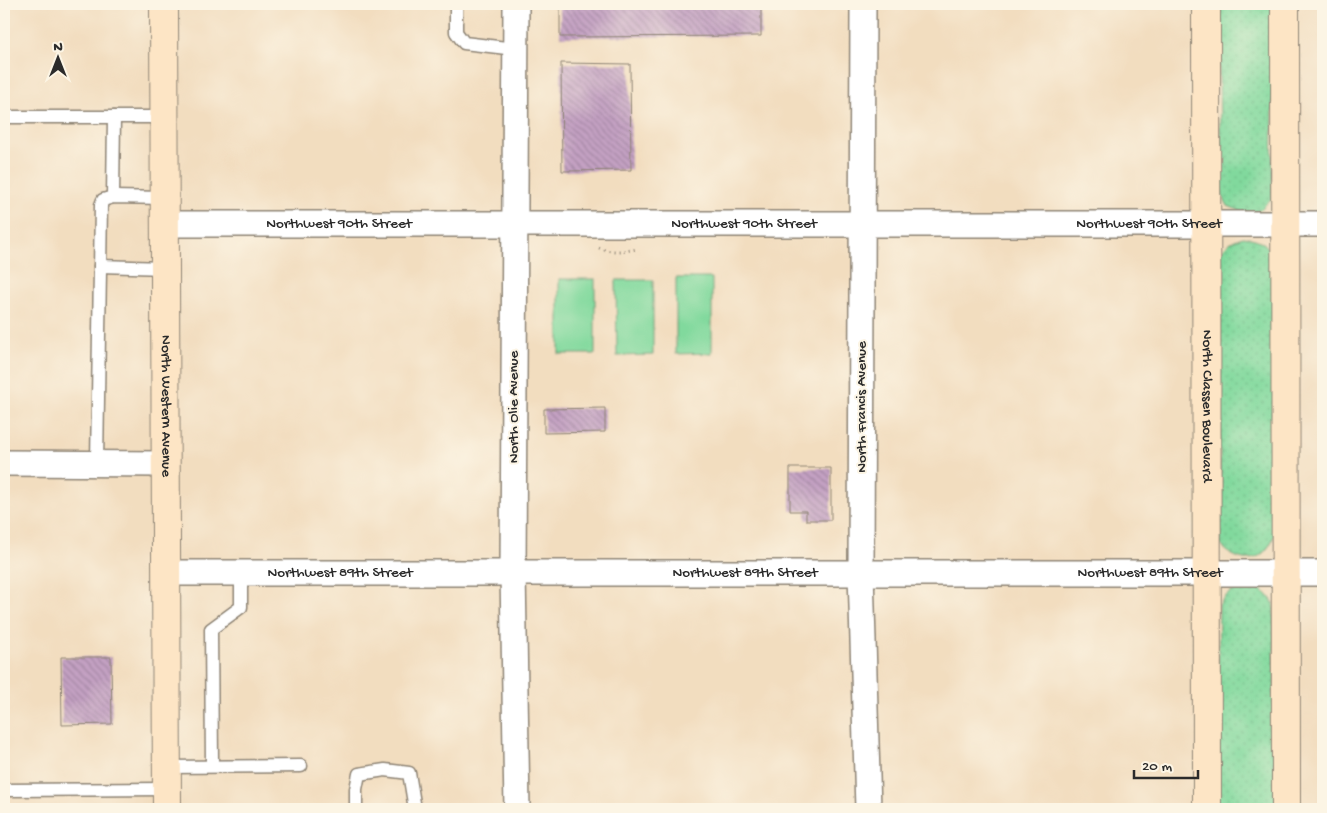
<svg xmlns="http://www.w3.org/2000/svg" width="1327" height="813" viewBox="0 0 1327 813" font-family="'Gochi Hand',sans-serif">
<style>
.grass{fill:url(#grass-dots);stroke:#568264}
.pitch{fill:#81d99d;stroke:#568264}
.building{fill:url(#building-back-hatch)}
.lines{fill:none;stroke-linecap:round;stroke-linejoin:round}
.lane-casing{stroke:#8e8475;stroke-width:15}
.street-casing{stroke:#8e8475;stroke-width:28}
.secondary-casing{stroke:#8e8475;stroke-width:30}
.path{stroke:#8e8475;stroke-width:3;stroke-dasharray:1 4;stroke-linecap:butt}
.lane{stroke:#fff;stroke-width:12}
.street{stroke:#fff;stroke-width:25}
.secondary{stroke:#fde5c5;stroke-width:28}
.labels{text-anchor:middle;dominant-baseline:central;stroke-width:4;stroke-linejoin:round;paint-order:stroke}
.street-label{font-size:15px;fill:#2b2b2b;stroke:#fcf5e5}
</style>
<defs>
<pattern id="grass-dots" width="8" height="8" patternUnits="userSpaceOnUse" patternTransform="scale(1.25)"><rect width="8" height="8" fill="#81d99d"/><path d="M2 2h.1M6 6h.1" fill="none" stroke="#70ba87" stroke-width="1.8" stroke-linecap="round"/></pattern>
<pattern id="building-back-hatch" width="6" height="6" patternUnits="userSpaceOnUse" patternTransform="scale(1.25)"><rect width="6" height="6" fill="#c4a1c3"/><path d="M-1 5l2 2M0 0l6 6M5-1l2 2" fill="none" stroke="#9f839f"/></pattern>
</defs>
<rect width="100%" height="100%" fill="#fcf5e5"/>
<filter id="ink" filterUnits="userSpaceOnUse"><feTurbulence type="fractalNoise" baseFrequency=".02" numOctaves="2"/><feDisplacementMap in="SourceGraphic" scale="10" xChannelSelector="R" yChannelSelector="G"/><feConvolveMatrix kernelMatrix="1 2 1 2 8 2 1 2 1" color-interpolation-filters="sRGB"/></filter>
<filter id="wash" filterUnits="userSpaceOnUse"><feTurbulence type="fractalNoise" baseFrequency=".0096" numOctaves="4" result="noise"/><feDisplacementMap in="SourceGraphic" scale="20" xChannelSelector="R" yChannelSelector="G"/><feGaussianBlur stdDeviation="1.12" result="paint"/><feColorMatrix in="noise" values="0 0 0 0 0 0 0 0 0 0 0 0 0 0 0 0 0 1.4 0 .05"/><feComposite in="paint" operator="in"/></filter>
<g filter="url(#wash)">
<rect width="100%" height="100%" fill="#f2ddbf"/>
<g class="grass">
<polygon points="1218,4 1274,4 1272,198 1259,211 1243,212 1228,206 1221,193"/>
<path d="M1243,237C1261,239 1268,243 1274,260L1275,533C1266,563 1240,568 1220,544V253C1226,244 1233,240 1243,237Z"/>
<path d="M1245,586C1260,588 1267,591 1274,604L1276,809H1217L1219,605C1226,594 1233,589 1245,586Z"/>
</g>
<g class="pitch">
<polygon points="676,278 712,278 712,353 676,354"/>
<rect x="559" y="279" width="36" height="75"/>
<polygon points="616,280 653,280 653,355 617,356"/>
</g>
<g id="blocks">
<g class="building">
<polygon points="560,4 761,4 761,36 560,37"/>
<polygon points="561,63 630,64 631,170 562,171"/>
<polygon points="605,408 605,432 544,433 544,409"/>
<polygon points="790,468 831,468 831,520 806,520 806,511 790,511"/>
<polygon points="61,657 111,657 112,724 62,725"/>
</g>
</g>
</g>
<g filter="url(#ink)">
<use href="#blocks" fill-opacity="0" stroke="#8e8475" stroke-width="1"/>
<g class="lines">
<g class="lane-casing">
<g id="lane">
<polyline points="456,4 456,32 464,43 515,49"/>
<polyline points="4,117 164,117"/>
<polyline points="113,197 114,117"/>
<polyline points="100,266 164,268"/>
<polyline points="97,463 101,205 103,200 113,197 164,198"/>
<polyline points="212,765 211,629 241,607 241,573"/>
<polyline points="167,767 301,766"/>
<polyline points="5,790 167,789"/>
<polyline points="356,809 356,789 359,774 385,770 409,773 415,809"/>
</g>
</g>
<g class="street-casing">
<g id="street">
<polyline points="516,4 513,573 517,809"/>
<polyline points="863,4 861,573 868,809"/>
<path id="s1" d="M164,224H1323"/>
<polyline points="4,463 165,464"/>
<path id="s2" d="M166,573H1323"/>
</g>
</g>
<g class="secondary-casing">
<g id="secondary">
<path id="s3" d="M164,4L167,809"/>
<path id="s4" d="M1206,4L1207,809"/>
<polyline points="1285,4 1286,809"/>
</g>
</g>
<path class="path" d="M599,248C610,253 626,251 637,249"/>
<use href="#lane" class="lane"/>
<use href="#street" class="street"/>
<use href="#secondary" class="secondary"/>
</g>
</g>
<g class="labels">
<g class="street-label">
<text stroke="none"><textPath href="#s1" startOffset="175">Northwest 90th Street</textPath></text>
<text stroke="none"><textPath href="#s1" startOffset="580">Northwest 90th Street</textPath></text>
<text stroke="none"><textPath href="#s1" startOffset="985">Northwest 90th Street</textPath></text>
<text stroke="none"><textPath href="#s4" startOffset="402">North Classen Boulevard</textPath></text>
<text stroke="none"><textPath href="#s3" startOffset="402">North Western Avenue</textPath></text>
<text transform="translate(514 407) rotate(-90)">North Olie Avenue</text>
<text transform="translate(862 407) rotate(-90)">North Francis Avenue</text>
<text stroke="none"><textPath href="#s2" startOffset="174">Northwest 89th Street</textPath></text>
<text stroke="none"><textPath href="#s2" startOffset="579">Northwest 89th Street</textPath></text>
<text stroke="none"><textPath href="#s2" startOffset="984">Northwest 89th Street</textPath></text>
</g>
</g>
<rect width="1327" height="813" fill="none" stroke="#fcf5e5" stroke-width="20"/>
<g transform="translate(58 58)" stroke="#fcf5e5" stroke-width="4" paint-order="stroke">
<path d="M0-4L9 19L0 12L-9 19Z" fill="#2b2b2b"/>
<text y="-8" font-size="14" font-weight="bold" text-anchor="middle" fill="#2b2b2b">N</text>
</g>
<path d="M1134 770v8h64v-8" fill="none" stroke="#2b2b2b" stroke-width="2.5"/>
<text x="1142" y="770" font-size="15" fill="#2b2b2b" stroke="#fcf5e5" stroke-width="4" paint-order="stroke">20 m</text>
</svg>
